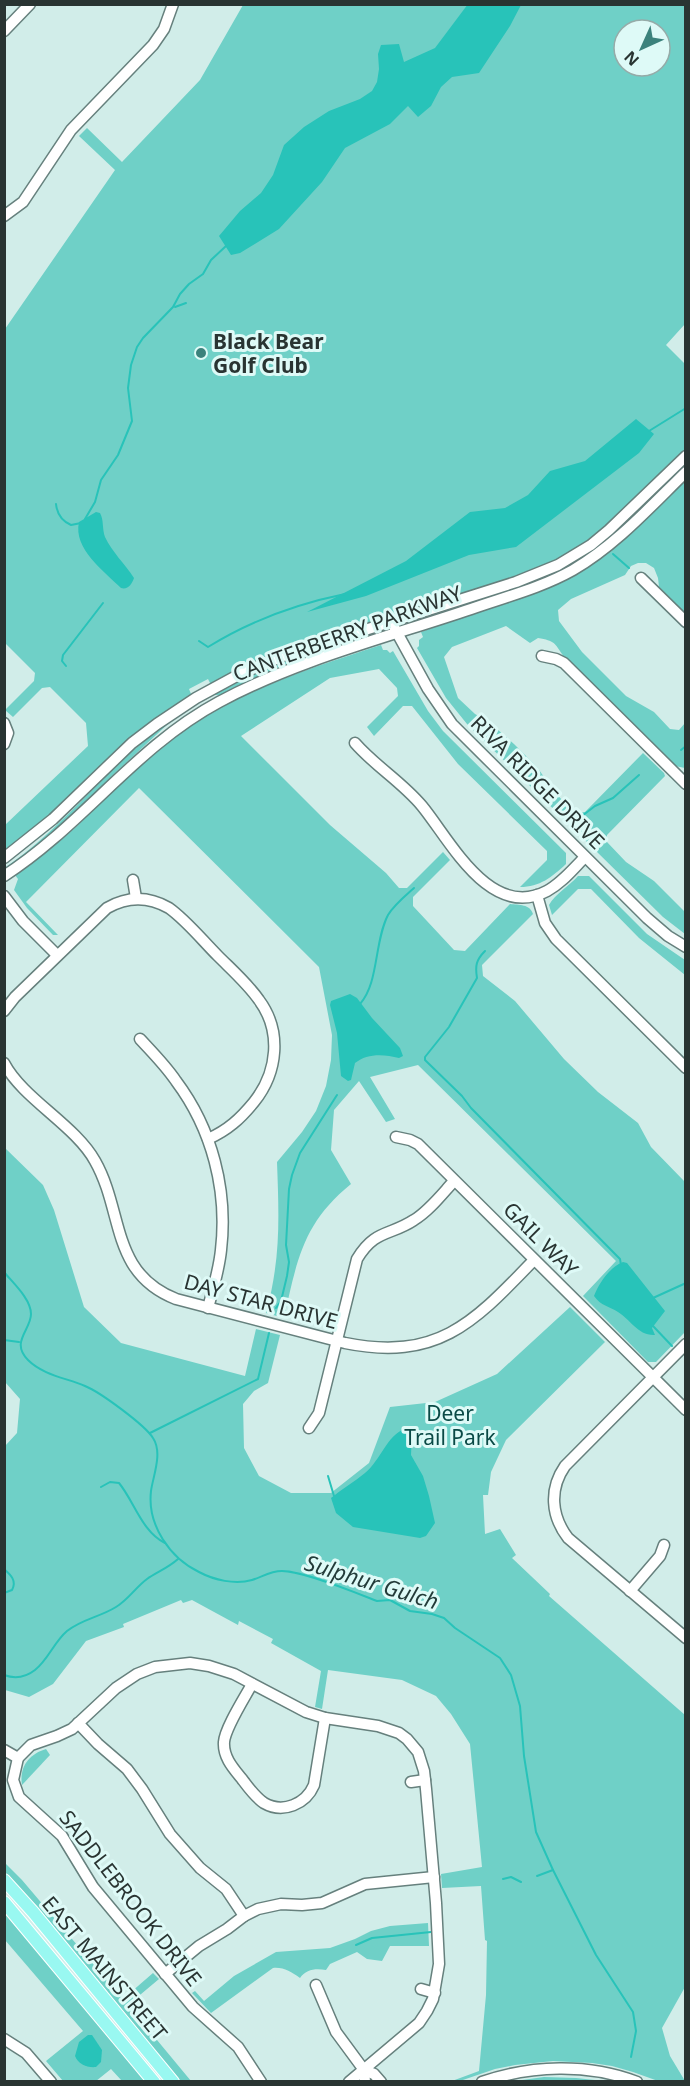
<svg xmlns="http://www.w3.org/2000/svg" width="690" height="2086" viewBox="0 0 690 2086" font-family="'Noto Sans',sans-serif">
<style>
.green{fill:#6fd0c7;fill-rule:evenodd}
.water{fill:#28c3b9}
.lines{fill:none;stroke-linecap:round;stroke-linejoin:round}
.stream{stroke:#28c3b9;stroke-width:2}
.minor-casing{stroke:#66807d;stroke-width:13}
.major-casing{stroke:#fff;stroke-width:14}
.minor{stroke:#fff;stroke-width:10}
.major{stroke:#99f8f1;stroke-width:12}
.poi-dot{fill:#3b827c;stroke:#defaf7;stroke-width:2}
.labels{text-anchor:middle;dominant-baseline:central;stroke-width:6;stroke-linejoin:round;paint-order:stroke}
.poi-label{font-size:21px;font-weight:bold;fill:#293432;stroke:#defaf7;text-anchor:start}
.street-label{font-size:21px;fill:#293432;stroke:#defaf7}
.park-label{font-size:21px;fill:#0a4a46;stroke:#defaf7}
.water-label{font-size:22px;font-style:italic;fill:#233b39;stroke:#defaf7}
</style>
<rect width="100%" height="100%" fill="#d1ede9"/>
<g class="green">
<path d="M243,5H685V324L666,345L685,364V452L611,525L558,562L479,591L411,609L282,651L213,683H210L208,679L189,689L191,694L189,696L150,722L126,742L56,810L5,851V825L88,746L86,723L50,687L42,688L13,717L5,710L34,681L35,673L5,643V329L115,170L79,136L87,128L122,162L200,80ZM624,30H660V66H624Z"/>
<path d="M685,461V468C653,500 622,535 583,560C542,588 489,599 442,613L561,568Z"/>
<path d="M685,477V614L659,587L658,578L654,568L646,563H638L631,566L625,575L571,599L558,610L559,621L582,652L626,696L654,712L670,729L679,730L685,723V768L675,766L564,657C554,642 555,641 538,638L530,643L506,626L452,647L444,657L458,698L475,714L488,721L514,744L537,767L556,794L576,813L585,812L643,753L664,773L665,776L607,835V842L626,862L654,881L685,912V934L663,917L467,724L446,698L417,648L419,646V640L423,637L421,632L562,580Z"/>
<polygon points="369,633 377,635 280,668 220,695 213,695 234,683 279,663"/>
<path d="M381,645L383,650H387L390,653L393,651L428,711L443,731L566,853V864C552,877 540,887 520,887L547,860V851L458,764L412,706H403L374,736L367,727L398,696L397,688L379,669L330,678L241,736L330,825L386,873L399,888H407L443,852L450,860L413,897V906L454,950L465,951L510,904C519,905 530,904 533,914L482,965L483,976L515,1001L564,1059L598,1092L638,1123L651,1147L685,1182V1332L656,1362H648L583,1296L616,1261L418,1065L370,1077L395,1119L386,1122L359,1081L334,1110L331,1150L351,1184C303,1223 297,1260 284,1318L266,1313C281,1258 279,1218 277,1162L302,1132L316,1111L326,1086L331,1060L332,1035L319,967L139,788L26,902L58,935H53L27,908L14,890L18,879L15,875C36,860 57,844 76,827C106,799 133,768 166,743C230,693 305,670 381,645Z"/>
<path d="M201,701L169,723L115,773L71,818L44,841L7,868L6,867C63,828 104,771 159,729C171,719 186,707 201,701Z"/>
<path d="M578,876H589L647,934L685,960V975L639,938L591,889H578L552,915L549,905C555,894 569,886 578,876Z"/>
<polygon points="4,1147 43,1185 54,1210 84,1307 121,1343 245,1376 256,1329 280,1335 268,1383 254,1391 243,1404 244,1448 259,1476 291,1493 331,1493 336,1489 369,1463 390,1407 435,1402 497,1374 570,1307 605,1342 506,1440 491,1472 488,1495 483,1495 485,1534 500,1529 516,1555 512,1558 550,1594 549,1596 685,1715 685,1987 662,2028 670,2056 685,2081 658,2081 633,2072 612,2066 592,2063 553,2061 515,2065 495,2069 460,2081 452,2081 479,2071 486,1995 487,1941 485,1940 481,1886 442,1888 441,1874 482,1867 470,1744 451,1714 436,1696 402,1680 328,1670 322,1709 315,1707 321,1671 271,1643 273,1639 239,1621 238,1625 192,1600 183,1603 181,1600 123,1624 124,1627 86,1641 53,1684 29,1697 5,1690 5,1446 17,1433 20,1399 5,1382"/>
<path d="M46,1749L50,1755L22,1785C19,1767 29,1754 46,1749Z"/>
<polygon points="4,1862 22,1880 123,1999 153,1973 159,1979 128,2005 191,2081 180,2081 20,1889 5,1873"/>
<polygon points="4,1910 146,2081 122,2081 111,2069 96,2081 63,2081 46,2061 83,2031 5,1940"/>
<path d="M428,1923L429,1946H390L382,1961L367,1959L357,1952L330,1964L326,1970C316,1968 306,1969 300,1978C291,1972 284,1967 273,1968L211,2013L192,1993L195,1991L204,2001L234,1976L276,1952L330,1948L355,1939L371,1931L390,1926Z"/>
<polygon points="544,2077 576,2078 604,2081 515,2081"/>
</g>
<g class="water">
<polygon points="468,4 521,5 510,26 479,73 452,77 441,87 431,106 418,117 408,106 390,124 345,148 322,182 279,229 240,253 231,255 219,236 240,211 261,193 273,175 284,145 304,127 329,111 360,99 372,91 377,82 379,69 378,54 381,45 399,44 404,62 435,48"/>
<polygon points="636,419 654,434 639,453 516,547 469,555 366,596 307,612 406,561 470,512 505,508 528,495 550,471 585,461"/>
<path d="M96,512L100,513C104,520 102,529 105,537C112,552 125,564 134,578C132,584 128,590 121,588C104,571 73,549 79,522Z"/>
<path d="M350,994L357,998L372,1018L400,1048L403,1056L399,1058C384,1054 367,1053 355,1063L351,1080L348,1081L341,1076L337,1033L330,1005L331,1001Z"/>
<path d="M623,1262L627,1263L665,1311L652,1328L655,1335C638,1336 630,1319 618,1312C609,1306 601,1306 594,1296C599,1283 610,1267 623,1262Z"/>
<path d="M406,1428H410L412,1431L411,1455L423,1476L429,1496L435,1523L426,1536L420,1538L353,1527L336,1513L331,1498C342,1489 354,1482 365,1473C381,1460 386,1436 406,1428Z"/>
<path d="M88,2035H92L102,2050L101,2062L96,2067C87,2068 78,2064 75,2056L79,2042Z"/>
</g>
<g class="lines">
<g class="stream">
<polyline points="175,307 186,303"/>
<polyline points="649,431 686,408"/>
<path d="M56,504C57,514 62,521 71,525L81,523"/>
<polyline points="85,519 95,502 101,480 118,455 132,421 128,388 131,365 137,347 143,338 173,307 180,294 189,284 203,274 211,260 226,246"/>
<polyline points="613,554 629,568"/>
<path d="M199,641L208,647C250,621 296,604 345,594"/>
<polyline points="66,666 62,661 63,655 103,603"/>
<polyline points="681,750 686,746"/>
<polyline points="573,818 582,816 595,806 613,798 639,775"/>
<path d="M485,951C476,960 475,966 477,978L449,1027L425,1057V1060L462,1096L471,1108L620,1259L621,1265"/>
<path d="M360,1004C379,983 374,942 388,915C394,905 405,896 414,888"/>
<path d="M4,1272C13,1283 31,1299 31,1314C31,1330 10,1342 28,1360C43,1375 66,1378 85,1386C100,1392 145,1425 153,1438C163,1453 153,1476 151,1491C147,1525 170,1558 199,1572C214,1580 235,1585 252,1580C262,1577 270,1571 282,1571C303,1571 354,1592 377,1601L390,1600L410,1611L432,1614L444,1618L455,1628L500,1658L511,1675L520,1706L524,1756L536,1832L553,1870L596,1955L633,2012L636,2031L631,2057"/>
<polyline points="653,1298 686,1283"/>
<polyline points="276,1308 281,1301 287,1276 289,1262 286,1245 289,1189 292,1175 300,1153 337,1095"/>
<polyline points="653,1326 672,1346"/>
<polyline points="4,1340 19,1342"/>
<polyline points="150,1433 258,1379 269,1333"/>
<polyline points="328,1476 334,1496"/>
<path d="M101,1487L110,1482L119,1483C134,1501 142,1532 165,1543"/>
<path d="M4,1569C11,1575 17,1581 12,1590L4,1593"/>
<path d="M4,1675C15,1679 26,1677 35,1670C48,1660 54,1642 67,1631C82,1619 100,1617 116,1607C128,1600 136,1587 147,1579C157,1572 168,1568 178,1559"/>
<polyline points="537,1876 553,1870"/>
<polyline points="503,1879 511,1877 521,1882"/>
<polyline points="356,1945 372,1938 431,1932"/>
</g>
<g class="minor-casing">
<g id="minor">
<polyline points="4,31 30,4"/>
<polyline points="4,216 23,202 71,130 153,45 164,29 173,4"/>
<polyline points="641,578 686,622"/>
<polyline points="395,629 428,689 452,724 647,918 668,936 686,947"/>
<polyline points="542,656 556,659 564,663 686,784"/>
<polyline points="4,723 8,733 4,744"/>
<path d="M355,743C375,766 402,782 422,806C450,840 490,921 547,891C562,883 573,869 585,857"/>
<polyline points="4,858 53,819 132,743 157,724 196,698 242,673 283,656 516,582 558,565 591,545 609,530 686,456"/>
<path d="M4,876C83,825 135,747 219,702C297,660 388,637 471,609C505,597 541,588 573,570C616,545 650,507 686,472"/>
<polyline points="133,880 136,898"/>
<polyline points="537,895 545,923 556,939 686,1068"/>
<polyline points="4,896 23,921 57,955"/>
<path d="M4,1011L15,997L107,908C128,896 148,896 169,908C187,921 202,940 218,956C232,970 248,984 259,1000C282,1031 278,1072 254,1102C240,1119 228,1130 208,1139"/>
<path d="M140,1039C153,1053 166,1066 176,1081C212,1129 228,1190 221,1250C219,1270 213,1289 208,1308"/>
<path d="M4,1063C23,1099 75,1125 95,1161C124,1212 110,1273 176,1299L345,1343C439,1362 475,1321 534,1260"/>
<polyline points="396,1137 410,1140 418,1144 686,1410"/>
<path d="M686,1344L565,1466C549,1489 551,1516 568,1538L686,1638"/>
<path d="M309,1428L319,1413L357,1259C375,1229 390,1236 414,1220C429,1211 442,1194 454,1181"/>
<polyline points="630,1591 660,1556 664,1545"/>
<path d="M252,1684C245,1697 225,1728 224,1742C223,1757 233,1768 242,1779C248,1787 255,1797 264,1803C283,1814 306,1804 314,1785L325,1718"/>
<polyline points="78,1723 98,1744 127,1769 142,1789 170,1834 200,1868 226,1889 244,1916"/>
<polyline points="4,1750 18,1758"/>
<polyline points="411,1782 425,1780"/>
<polyline points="165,1974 199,1946 227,1929 244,1916 258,1909 281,1904 302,1905 322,1903 365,1884 434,1877"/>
<polyline points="316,1985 336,2032 364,2070"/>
<polyline points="421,1989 435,1993"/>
<polyline points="4,2039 26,2053 51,2082"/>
<polyline points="364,2070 374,2074 381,2082"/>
<polyline points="364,2070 365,2082"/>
<polyline points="261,2082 238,2047 193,2007 93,1887 62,1836 19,1797 13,1780 18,1758 31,1745 57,1736 72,1729 116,1688 137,1674 155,1667 190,1663 209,1666 234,1674 306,1712 325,1718 378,1726 399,1733 407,1739 418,1752 424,1771 426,1789 436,1903 439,1964 433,1999 427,2011 419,2023 349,2082"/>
<path d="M482,2082C531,2065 588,2063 637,2082"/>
</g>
</g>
<g class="major-casing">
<g id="major">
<polyline points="4,1880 33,1912 173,2082"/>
<polyline points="4,1902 154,2082"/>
</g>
</g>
<use href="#minor" class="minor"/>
<use href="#major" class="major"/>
</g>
<circle class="poi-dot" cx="201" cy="353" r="6"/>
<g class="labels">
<g class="poi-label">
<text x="213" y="341">Black Bear<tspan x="213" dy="24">Golf Club</tspan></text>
</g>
<g class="street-label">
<text transform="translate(347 633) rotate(-20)">CANTERBERRY PARKWAY</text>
<text transform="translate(538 782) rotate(45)">RIVA RIDGE DRIVE</text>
<text transform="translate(541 1239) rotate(45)">GAIL WAY</text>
<text transform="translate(261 1301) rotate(15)">DAY STAR DRIVE</text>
<text transform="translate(131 1898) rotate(52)">SADDLEBROOK DRIVE</text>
<text transform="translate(105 1968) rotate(50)">EAST MAINSTREET</text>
</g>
<g class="park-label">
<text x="450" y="1413">Deer<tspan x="450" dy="24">Trail Park</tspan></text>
</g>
<g class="water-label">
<text transform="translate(372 1581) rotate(17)">Sulphur Gulch</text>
</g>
</g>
<rect width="690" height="2086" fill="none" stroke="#293432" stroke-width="12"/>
<g transform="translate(642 48) rotate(225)"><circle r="28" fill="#defaf7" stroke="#96aba8" stroke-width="1.5"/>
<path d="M0-4.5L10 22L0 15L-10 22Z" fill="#3b827c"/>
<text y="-9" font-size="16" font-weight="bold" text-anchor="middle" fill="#293432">N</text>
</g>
</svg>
